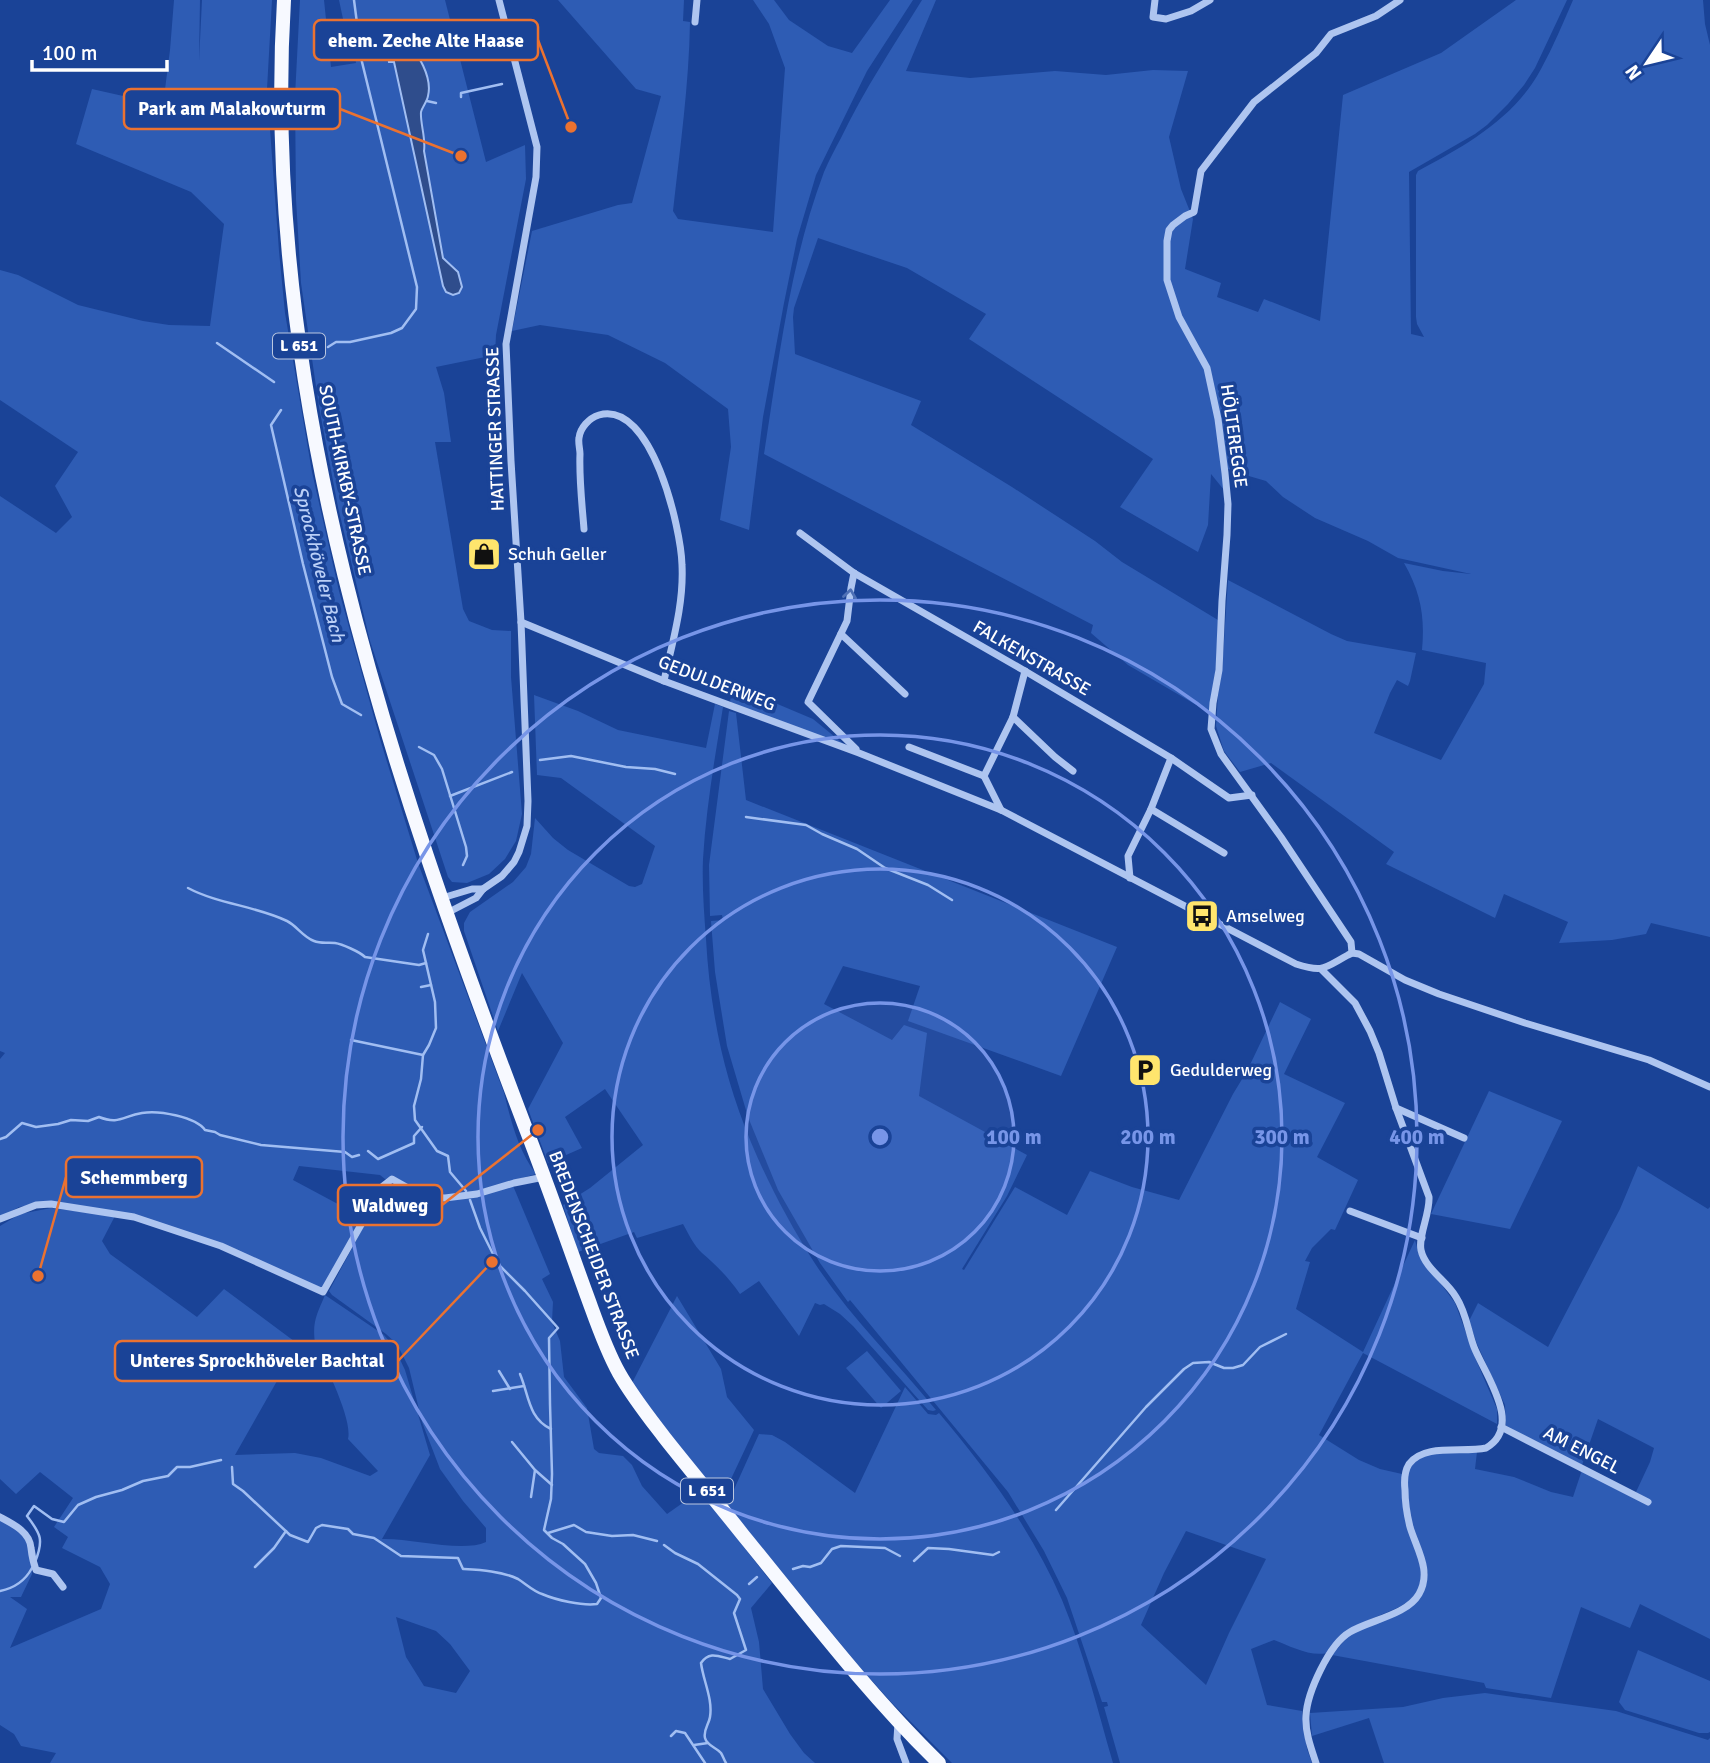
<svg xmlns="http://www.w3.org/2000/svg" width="1710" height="1763" viewBox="0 0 1710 1763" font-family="Signika,sans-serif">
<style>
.green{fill:#2e5cb4;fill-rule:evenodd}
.water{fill:#2f4d8c;stroke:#a1bef2;stroke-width:2}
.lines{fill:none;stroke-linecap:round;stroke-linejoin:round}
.stream{stroke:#a1bef2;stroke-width:2.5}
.street{stroke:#aec5f0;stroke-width:7}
.primary{stroke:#f7f9ff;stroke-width:14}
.oneway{stroke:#4e70b6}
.ring{fill:none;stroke:#7795e8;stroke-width:3.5}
.labels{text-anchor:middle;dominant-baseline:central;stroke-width:7;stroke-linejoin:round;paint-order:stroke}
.shield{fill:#1a4397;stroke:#bac7e0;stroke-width:2}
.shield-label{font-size:16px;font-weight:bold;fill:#fff}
.street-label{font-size:18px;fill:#fff;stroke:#1a4397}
.poi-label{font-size:18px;fill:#fff;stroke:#1a4397;text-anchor:start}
.water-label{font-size:19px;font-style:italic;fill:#bacff7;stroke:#1a4397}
.centre{fill:#7795e8;stroke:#1a4397;stroke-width:3.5}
.ring-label{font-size:21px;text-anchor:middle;font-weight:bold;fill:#7795e8;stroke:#1a4397;stroke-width:7;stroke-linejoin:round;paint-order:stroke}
.leader{fill:none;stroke:#eb7230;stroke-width:2.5}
.callout-dot{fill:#eb7230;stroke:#1a4397;stroke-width:2.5}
.callout{fill:#1a4397;stroke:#eb7230;stroke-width:2.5}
.callout-label{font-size:19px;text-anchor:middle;font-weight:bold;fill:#fff}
</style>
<rect width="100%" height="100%" fill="#1a4397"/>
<g class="green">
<path d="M174,0H200L199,61L202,0H272L267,89L279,251L285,313L312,472L339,591L380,739L418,863L504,1093C511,1121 518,1150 536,1174L511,1181L550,1274L542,1279L553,1302L552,1322L560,1341L564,1377L587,1408L594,1449L599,1453L623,1456L632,1465L642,1486L667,1514L694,1495L698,1500L704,1496L772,1583L751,1608L759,1642L763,1689L790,1734L804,1753L815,1763H50L56,1753L21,1746L14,1734L0,1725V1519L18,1530L28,1539C29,1551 32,1563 32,1574L21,1597H10L27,1609L10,1648L101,1609L110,1584L100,1567L62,1548L68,1537L54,1527L73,1498L40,1472L16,1494L0,1479V1226L20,1214L51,1208L115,1216L102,1241L110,1254L197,1317L224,1289L298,1344L235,1455L295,1453L321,1458L370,1476L378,1471L348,1439C353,1419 324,1363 315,1343C312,1322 317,1314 325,1295L384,1335L394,1347L405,1370L430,1455L382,1539C411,1538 462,1553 486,1542V1528L463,1501L440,1469L422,1422L409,1368L397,1344L386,1334L332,1295L329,1291L385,1187L393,1178L385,1179L380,1175L299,1166L293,1180L364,1218L322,1291L222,1245L134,1215L50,1202L19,1207L0,1217V1059L5,1053L0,1051V496L56,533L72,517L55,486L78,452L0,400V270L18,275L78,305L143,321L169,325L210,326L224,224L191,192L76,144L92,89L163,105L170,50ZM396,1617L436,1631L450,1644L470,1671L456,1693L424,1686L406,1657Z"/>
<polygon points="300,0 324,0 331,67 356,63 351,37 347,38 339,0 445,0 486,162 525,145 526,179 496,335 495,355 436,367 444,393 451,442 435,442 463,609 469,621 492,630 511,631 511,677 522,814 516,841 505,859 489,874 467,883 452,882 448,877 370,641 338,507 319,407 301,283 296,199 295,96"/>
<path d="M558,0H684L683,21L690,22C689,85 680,148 673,211L678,219L773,232L785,68L769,24L753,0H774L789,20L828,46L852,53L890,0H913L867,71L816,175L797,239L784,303L763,417L749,530L720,520L731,447L728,409L665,363L608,335L540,325L512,331L532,231L618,205L632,203L661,96L636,89Z"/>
<path d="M922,0H936L906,71L970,78L1055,71L1106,75L1153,70L1188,71L1169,137L1181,189L1193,219L1185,269L1221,283L1217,297L1258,312L1264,299L1320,321L1343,95L1441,53L1516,0H1567L1535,68L1524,85L1508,104L1487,125L1475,134L1409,172L1411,334L1424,337L1417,324L1416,317V175L1418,171C1465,146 1515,118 1541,69C1553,47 1563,23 1573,0H1703L1705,24L1710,45V937L1651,923L1646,934L1612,940L1559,943L1568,922L1504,894L1495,918L1386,864L1394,852L1271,763L1240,772L1224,751L1216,726L1218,695L1222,671L1228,580L1331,634L1347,641L1416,653L1410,681L1408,686L1397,680L1390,693L1374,733L1441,760L1484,684L1486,663L1422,650C1425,617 1421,593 1404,563L1443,571L1471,574L1398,558L1368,541L1315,518L1283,497L1266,481L1235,472L1226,468L1224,490L1211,474L1208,525L1198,552L1120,507L1153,459L969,339L986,314L907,268L818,238L794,308L793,317L795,354L921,401L911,425L1012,487L1095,541L1122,562L1218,620L1216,668L1210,713L1128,665L1091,633L1093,625L764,454C779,359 790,262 824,172C829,160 835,149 841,138C864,90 894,45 922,0Z"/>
<polygon points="732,685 813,719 846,746 730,703"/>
<path d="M534,695L578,711L618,730L706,748L715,704L723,707C715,757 706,808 703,859C702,886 704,912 706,939C708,976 713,1013 721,1049C738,1124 773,1198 814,1262C849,1316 896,1361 936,1410L933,1411L928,1410L853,1326L840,1314L824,1304L820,1305L815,1303L799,1336L759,1281L740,1294C729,1278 716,1265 702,1253C694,1246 688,1233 683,1224L637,1238L634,1232L578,1252L563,1205L590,1188L643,1145L605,1089L565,1117L582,1148L548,1163L528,1109L563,1043L522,973L498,1031L464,931V923L470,912L513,882L526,867L531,854L535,818L553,838L568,850L629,886L635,887L642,884L655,846L561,778L537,775Z"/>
<path d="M729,711L736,713L746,800L1117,947L1061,1076L908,1021L920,986L843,966L824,1004L892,1040L904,1025L927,1033L919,1096L1027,1155L1007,1196L962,1269L964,1270L1015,1187L1067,1215L1090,1171L1132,1187L1179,1200L1233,1094L1247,1071L1280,1002L1311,1019L1284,1074L1345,1103L1317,1157L1358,1180L1335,1230L1331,1229L1312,1248L1305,1261L1310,1262L1296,1309L1363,1352L1415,1240L1419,1254L1455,1303L1476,1360L1497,1409V1424L1363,1353L1319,1435L1359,1460L1380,1469L1402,1474C1407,1497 1428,1571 1418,1590C1410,1605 1392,1610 1378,1616C1355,1626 1341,1632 1327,1653C1310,1657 1290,1646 1274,1640L1251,1649L1267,1705L1302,1711L1307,1749L1312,1763H1120L1104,1707L1108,1706L1107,1702H1102L1067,1598L1044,1551L1008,1492L850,1300L848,1302L820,1263L778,1190L748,1117L727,1046L715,972L711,921L723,920L722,915L710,916L709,865ZM1186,1531L1266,1559L1229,1633L1206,1685L1141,1625L1164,1573Z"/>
<polygon points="1489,1091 1562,1121 1510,1229 1431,1214"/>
<path d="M1638,1166L1708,1209L1710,1207V1639L1640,1604L1630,1628L1581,1607L1551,1698L1486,1688L1484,1683L1332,1655L1349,1635L1391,1616L1424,1590L1428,1573L1409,1514L1406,1480L1413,1460C1432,1450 1456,1453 1477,1452L1475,1469L1514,1477L1551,1492L1573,1497L1582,1470L1646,1498L1636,1492L1650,1462L1654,1448L1598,1419L1582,1465L1506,1428L1505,1405L1477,1344L1469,1321L1478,1303L1548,1347L1620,1209Z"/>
<polygon points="677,1296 721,1369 727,1397 754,1430 731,1479 721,1497 683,1451 632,1383"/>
<polygon points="867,1351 901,1391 881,1408 846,1368"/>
<path d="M905,1387L928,1414L936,1415L939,1413C988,1471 1032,1531 1062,1600C1084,1653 1097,1708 1113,1763H952L891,1702L857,1664L727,1505L759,1434L772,1435L785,1442L855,1493Z"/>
<polygon points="1638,1650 1710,1681 1710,1732 1708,1733 1699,1733 1625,1710 1619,1702"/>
<polygon points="1485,1693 1616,1711 1708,1740 1710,1738 1710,1763 1384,1763 1369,1718 1312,1736 1310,1713 1403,1707 1443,1698"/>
</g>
<path class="water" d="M402,45C420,49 432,80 428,96C427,102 422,107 421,112C420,123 426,138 424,151L443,258L458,272L462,287L459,293L453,295L446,292L443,286L394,62H389L388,56L393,55C395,49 396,47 402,45Z"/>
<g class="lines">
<g class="stream">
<polyline points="362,59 373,59"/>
<polyline points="461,97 461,93 502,84"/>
<polyline points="427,101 436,103"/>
<polyline points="217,343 274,382"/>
<polyline points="328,347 336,342 350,342 391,333 402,328 416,309 417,287 362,62 354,0"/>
<polyline points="281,410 271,425 303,564 332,677 342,704 361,715"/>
<polyline points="419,747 434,755 442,769 466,847 467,856 463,865"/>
<polyline points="540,760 571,756 626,767 655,769 675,774"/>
<polyline points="450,796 512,772"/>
<polyline points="746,817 806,825 822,834 857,849 885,868 928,885 952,900"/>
<path d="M188,888C218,904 256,906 287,921C297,926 303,937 314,941C321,944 328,942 335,943C342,944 360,952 365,957L419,965L426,963"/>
<polyline points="428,934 423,950 435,1002 436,1028 429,1045 423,1055 421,1079 414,1106 415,1120 437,1151 448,1156 450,1172 466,1191"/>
<polyline points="421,987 431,985"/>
<polyline points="351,1040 423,1055"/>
<path d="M0,1139L6,1137L22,1123L36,1127L58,1124L71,1120L88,1121L99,1117C119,1125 123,1116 142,1113C159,1110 196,1117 205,1130L215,1132L220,1135L261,1145L345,1152L352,1157L359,1155"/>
<polyline points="368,1151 378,1159 414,1143 414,1136 422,1127"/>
<polyline points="499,1371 510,1389"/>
<path d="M520,1374C529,1395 528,1418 551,1429"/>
<polyline points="493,1391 524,1386"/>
<polyline points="512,1442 535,1470 552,1485"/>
<path d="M232,1467L233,1484L243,1491L290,1535L308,1542L316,1528L322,1525L348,1529L353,1534L374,1538L401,1556L458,1558L463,1569C481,1570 501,1571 518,1579C526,1584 533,1591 542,1594C556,1600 582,1606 597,1604L601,1598L596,1583L585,1564L563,1544L552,1538L544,1530L551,1499L552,1474L550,1404L549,1338L558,1328L525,1291L498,1264L480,1228L470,1200"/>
<polyline points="531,1497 535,1470"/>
<polyline points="1056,1510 1146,1407 1184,1369 1193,1363 1209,1362 1224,1368 1233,1368 1243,1365 1260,1347 1286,1334"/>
<polyline points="548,1533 574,1525 586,1532 612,1536 633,1535 657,1541"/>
<path d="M664,1545L675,1553L698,1564L737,1595L740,1599L734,1613L746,1650L730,1659C718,1656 709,1651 701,1663C703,1680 713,1699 710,1717C709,1724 703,1730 705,1738C707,1746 716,1747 721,1753C723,1756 724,1760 726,1763"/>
<polyline points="914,1561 928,1548 949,1549 993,1555 999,1552"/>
<path d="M35,1562C44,1540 41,1534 27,1516L34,1506L52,1519L64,1522L78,1505L96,1497L122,1490L143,1481L168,1476L177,1467H190L221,1460"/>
<polyline points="255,1567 274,1548 286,1531"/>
<polyline points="793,1569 803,1566 810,1567 821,1563 832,1549 841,1546 885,1548 900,1556"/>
<polyline points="749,1584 757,1577"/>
<path d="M0,1591C15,1588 25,1581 32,1568"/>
<polyline points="671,1736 676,1731 685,1733 705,1763"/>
<polyline points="694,1745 708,1743"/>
</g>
<g class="street">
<polyline points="1155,0 1153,17 1166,19 1191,11 1210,0"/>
<polyline points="695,22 697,0"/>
<path d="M584,529C582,504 579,479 580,454C580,449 578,443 579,438C580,428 589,418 599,415C652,400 681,529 682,565C684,605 672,643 664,681"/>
<polyline points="800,533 854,573 1025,671 1171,758 1229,798 1252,795"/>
<polyline points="854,573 851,588 847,621 808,702 856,749"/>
<path d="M521,622L664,681L859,753L1001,810L1296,964C1324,973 1324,968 1348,955L1352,953L1359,954L1405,980L1439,994L1525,1023L1649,1060L1710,1087"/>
<polyline points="841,634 905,694"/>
<polyline points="1013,717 1055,757 1073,771"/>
<polyline points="909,747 984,776"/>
<polyline points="1151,809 1224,853"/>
<polyline points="1001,810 984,776 1013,717 1025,671"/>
<polyline points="1130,878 1128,856 1151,809 1171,758"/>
<polyline points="442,898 472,889 483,889"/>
<polyline points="447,913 476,898 483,889 502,876 514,862 519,852 527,826 528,801 521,622 511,461 506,344 536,177 537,147 499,0"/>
<polyline points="1352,953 1351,942 1281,837 1221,754 1211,729 1213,703 1219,670 1222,601 1227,535 1228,504 1225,473 1218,419 1207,368 1179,317 1167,280 1167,241 1169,230 1173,225 1185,216 1194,212 1201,171 1254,102 1316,53 1331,34 1376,16 1400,0"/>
<polyline points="1396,1108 1464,1138"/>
<polyline points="1350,1211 1422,1238"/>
<polyline points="0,1219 36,1205 51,1204 134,1217 221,1246 323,1292 383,1186 392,1179 424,1197 445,1198 477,1194 514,1183 544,1177"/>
<polyline points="1501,1427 1648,1502"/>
<path d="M0,1517C13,1524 30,1532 31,1548C32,1557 33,1562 36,1570L53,1574L63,1587"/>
<polyline points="898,1723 897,1739 906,1763"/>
<path d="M1316,1763C1311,1748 1305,1732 1306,1716C1307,1693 1329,1644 1350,1632C1370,1620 1407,1615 1419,1594C1432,1571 1417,1550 1410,1527C1407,1515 1405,1503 1405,1490C1404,1481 1404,1472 1409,1464C1424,1443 1463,1453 1486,1448C1524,1426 1485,1375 1474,1347C1468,1331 1466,1312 1456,1297C1447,1281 1425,1269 1421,1250C1418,1236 1430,1214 1429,1197L1396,1108L1379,1053L1370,1031L1355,1003L1321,969"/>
</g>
<path class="primary" d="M284,0C260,390 389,770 526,1129C547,1183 566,1238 586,1293C596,1320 605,1348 619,1373C632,1396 648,1416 664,1437C690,1470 717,1502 743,1535C806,1612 867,1693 939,1763"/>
</g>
<defs><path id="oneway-chevron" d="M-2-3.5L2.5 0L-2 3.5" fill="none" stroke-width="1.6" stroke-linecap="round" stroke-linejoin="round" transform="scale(1.75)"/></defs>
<use class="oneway" href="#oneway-chevron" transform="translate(850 594) rotate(-82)"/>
<circle cx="880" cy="1137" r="134" fill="#7795e8" fill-opacity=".12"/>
<g class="ring">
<circle cx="880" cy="1137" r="134"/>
<circle cx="880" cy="1137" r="268"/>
<circle cx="880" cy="1137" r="402"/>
<circle cx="880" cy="1137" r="537"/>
</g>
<defs>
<g id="shop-square" transform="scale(1.75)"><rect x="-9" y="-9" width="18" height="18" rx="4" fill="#ffe56d" stroke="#1a4397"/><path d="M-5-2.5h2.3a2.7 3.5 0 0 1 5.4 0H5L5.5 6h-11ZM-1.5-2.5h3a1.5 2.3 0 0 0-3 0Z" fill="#111"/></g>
<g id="bus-square" transform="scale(1.75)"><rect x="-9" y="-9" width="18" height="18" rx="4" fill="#ffe56d" stroke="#1a4397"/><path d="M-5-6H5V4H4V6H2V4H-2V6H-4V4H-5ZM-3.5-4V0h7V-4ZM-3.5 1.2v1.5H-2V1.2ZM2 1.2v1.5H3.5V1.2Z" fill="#111"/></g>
<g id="parking-square" transform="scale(1.75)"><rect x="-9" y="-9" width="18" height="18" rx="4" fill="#ffe56d" stroke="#1a4397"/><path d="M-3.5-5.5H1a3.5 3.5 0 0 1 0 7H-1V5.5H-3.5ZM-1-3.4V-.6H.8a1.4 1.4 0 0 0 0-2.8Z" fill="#111"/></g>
</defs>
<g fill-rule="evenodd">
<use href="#shop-square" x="484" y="554"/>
<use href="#bus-square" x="1202" y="916"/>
<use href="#parking-square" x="1145" y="1070"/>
</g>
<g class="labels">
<g class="shield">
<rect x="273" y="333.5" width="52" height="25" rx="5"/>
<rect x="681" y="1478.5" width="52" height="25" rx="5"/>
</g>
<g class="shield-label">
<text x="299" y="346">L 651</text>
<text x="707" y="1491">L 651</text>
</g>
<g class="street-label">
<text transform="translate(495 429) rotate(-92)">HATTINGER STRASSE</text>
<text transform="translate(1234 436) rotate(82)">HÖLTEREGGE</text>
<text transform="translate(345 480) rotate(78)">SOUTH-KIRKBY-STRASSE</text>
<text transform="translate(1032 658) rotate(30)">FALKENSTRASSE</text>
<text transform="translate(717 683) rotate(21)">GEDULDERWEG</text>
<text transform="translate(594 1255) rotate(69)">BREDENSCHEIDER STRASSE</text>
<text transform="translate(1582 1450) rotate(27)">AM ENGEL</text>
</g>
<g class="poi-label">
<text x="508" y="554">Schuh Geller</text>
<text x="1226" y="916">Amselweg</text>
<text x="1170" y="1070">Gedulderweg</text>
</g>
<g class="water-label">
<text transform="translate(319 564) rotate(76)">Sprockhöveler Bach</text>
</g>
</g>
<circle cx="880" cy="1137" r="10" class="centre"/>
<g class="ring-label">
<text x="1014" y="1144">100 m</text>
<text x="1148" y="1144">200 m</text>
<text x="1282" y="1144">300 m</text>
<text x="1417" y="1144">400 m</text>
</g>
<path class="leader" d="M571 127L538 40M461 156L340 109M38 1276L66 1177M538 1130L442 1205M492 1262L398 1361"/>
<g class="callout-dot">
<circle cx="571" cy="127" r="7"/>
<circle cx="461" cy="156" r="7"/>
<circle cx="38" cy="1276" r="7"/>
<circle cx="538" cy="1130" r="7"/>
<circle cx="492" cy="1262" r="7"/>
</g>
<g class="callout">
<rect x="314" y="20" width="224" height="40" rx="7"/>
<rect x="124" y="89" width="216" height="40" rx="7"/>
<rect x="66" y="1157" width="136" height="40" rx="7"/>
<rect x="338" y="1185" width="104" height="40" rx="7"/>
<rect x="115" y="1341" width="283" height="40" rx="7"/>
</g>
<g class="callout-label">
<text x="426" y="47">ehem. Zeche Alte Haase</text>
<text x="232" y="115">Park am Malakowturm</text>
<text x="134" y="1184">Schemmberg</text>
<text x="390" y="1212">Waldweg</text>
<text x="257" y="1367">Unteres Sprockhöveler Bachtal</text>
</g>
<g transform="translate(1647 63) rotate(235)" stroke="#1a4397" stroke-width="5" paint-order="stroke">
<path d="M0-5L12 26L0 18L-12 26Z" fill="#ffffff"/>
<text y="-10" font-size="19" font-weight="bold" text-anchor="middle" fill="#ffffff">N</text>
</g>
<path d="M32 60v10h135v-10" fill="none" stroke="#ffffff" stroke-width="3.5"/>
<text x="42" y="60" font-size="21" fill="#ffffff" stroke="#1a4397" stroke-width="5" paint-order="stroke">100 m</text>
</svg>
